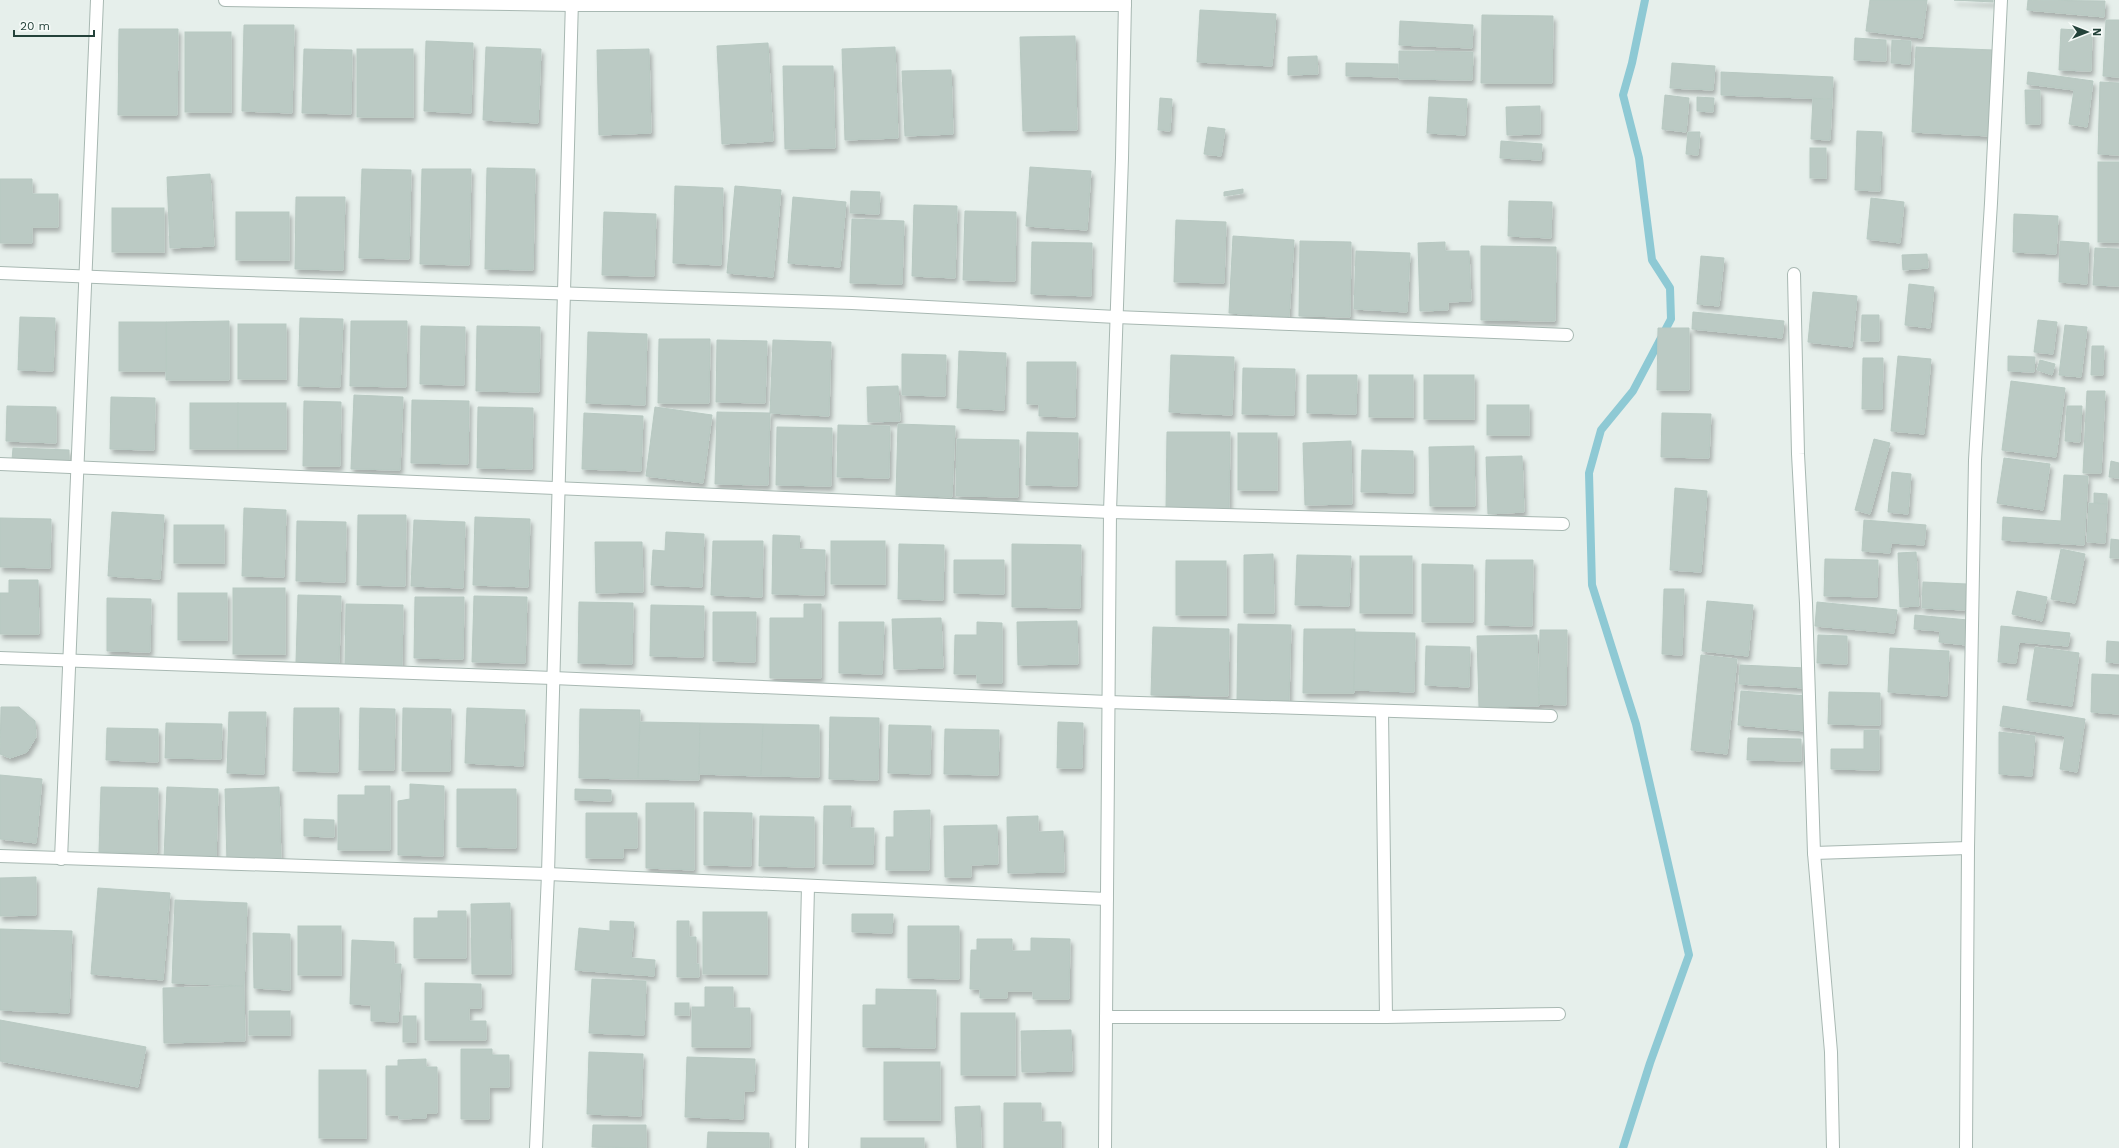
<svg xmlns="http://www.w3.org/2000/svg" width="2119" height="1148" viewBox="0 0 2119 1148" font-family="'Work Sans',sans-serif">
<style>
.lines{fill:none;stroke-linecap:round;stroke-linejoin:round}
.stream{stroke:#8ec9d4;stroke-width:8}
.building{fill:#bbcac4;stroke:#b8c9c2;filter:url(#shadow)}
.minor-casing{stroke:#a8b8b2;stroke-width:14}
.tertiary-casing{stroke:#a8b8b2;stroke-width:14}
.minor{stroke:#fff;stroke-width:12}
.tertiary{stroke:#fff;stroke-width:12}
</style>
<defs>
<filter id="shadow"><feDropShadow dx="2.5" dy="4.5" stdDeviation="2" flood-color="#0004"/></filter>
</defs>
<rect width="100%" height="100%" fill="#e6efeb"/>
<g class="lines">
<polyline class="stream" points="1623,1148 1650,1063 1689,955 1636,724 1592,585 1589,473 1601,430 1633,391 1671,319 1670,288 1652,260 1639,158 1623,95 1632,63 1645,0"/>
</g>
<g class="building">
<polygon points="1870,0 1927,0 1922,38 1866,31"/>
<polygon points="1954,0 1993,0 1993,2"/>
<polygon points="2028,0 2105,1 2104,17 2027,10"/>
<polygon points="1200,10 1276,14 1272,66 1197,62"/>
<polygon points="1482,15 1553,16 1552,83 1481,83"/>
<polygon points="2106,20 2119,20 2119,77 2103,76"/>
<polygon points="1400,21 1473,25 1472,48 1399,45"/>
<polygon points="244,25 294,25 292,113 242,111"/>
<polygon points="119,29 178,29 177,115 118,115"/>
<polygon points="2061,29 2092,31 2091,71 2059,70"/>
<rect x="185" y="32" width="46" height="80"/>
<polygon points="1075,36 1077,130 1023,131 1020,37"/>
<polygon points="1855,38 1886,40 1886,61 1854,60"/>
<polygon points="1892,40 1911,41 1910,64 1891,63"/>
<polygon points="426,41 473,43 471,113 424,111"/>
<polygon points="768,43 773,141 722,144 717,46"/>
<polygon points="486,47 541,49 538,123 483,120"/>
<polygon points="895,47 898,138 845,140 842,49"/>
<polygon points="1916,47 1994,50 1990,136 1912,132"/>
<polygon points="304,49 352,50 351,114 302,113"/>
<rect x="357" y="49" width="56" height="68"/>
<polygon points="649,49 651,133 599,135 597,50"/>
<polygon points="1399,51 1473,52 1472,80 1399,79"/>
<polygon points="1317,56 1318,74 1288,75 1288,57"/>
<polygon points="1346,63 1398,64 1398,77 1346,76"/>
<polygon points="1672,63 1715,66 1713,90 1670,88"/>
<polygon points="783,66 833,66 835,148 785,149"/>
<polygon points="951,70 953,134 905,136 902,71"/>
<polygon points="1721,72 1833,77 1832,99 1721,95"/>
<polygon points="2028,72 2093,81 2087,127 2069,124 2074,90 2027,84"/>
<polygon points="2100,82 2119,83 2119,155 2098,154"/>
<polygon points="2025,90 2040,90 2040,124 2026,124"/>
<polygon points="1665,95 1689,98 1686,132 1662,129"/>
<polygon points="1429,97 1467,99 1465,135 1427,133"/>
<polygon points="1697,97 1714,98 1713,112 1697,111"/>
<polygon points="1160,98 1172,99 1170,131 1158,130"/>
<polygon points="1813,99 1832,99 1830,140 1811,139"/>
<polygon points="1540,106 1540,134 1507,135 1506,107"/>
<polygon points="1208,127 1225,129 1221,156 1204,154"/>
<polygon points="1857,131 1882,132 1880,191 1855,190"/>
<polygon points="1688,132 1700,132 1698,155 1686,154"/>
<polygon points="1501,141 1542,144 1541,160 1500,158"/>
<rect x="1810" y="148" width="16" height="30"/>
<rect x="2098" y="162" width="21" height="80"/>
<polygon points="1030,167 1091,171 1087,230 1026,226"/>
<polygon points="487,168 535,169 533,270 485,269"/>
<polygon points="362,169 411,170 409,259 359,258"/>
<polygon points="422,169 471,169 469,265 420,264"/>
<polygon points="210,174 214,246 170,248 167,177"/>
<polygon points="0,179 32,179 32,194 58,194 58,227 32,227 32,243 0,243"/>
<polygon points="675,186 723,188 721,265 673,263"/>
<polygon points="735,186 781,190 773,277 727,273"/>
<polygon points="1243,189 1243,193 1224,196 1224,192"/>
<polygon points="851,191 880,192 879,214 850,213"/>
<polygon points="296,197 345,197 343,270 295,269"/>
<polygon points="793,197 846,202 840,267 788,263"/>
<polygon points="1871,198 1904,202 1900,243 1867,239"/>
<polygon points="1509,201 1552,202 1551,238 1508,236"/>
<polygon points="914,205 957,206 955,278 912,276"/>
<rect x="112" y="208" width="52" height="44"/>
<polygon points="965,211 1016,212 1015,281 963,280"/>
<rect x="236" y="212" width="53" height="48"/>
<polygon points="604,212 656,214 654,276 602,275"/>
<polygon points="2014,214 2058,216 2056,254 2013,252"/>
<polygon points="852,219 904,221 902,284 850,283"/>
<polygon points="1176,220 1226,222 1224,283 1174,282"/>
<polygon points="1233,236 1294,240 1289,317 1229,313"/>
<polygon points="1300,241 1351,242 1350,317 1299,316"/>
<polygon points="2060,241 2089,243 2087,284 2059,282"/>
<polygon points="1032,242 1092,243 1091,296 1031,294"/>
<polygon points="1445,242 1445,251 1469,251 1471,301 1448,302 1448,310 1420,311 1418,243"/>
<polygon points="1481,246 1556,247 1555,321 1481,320"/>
<polygon points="2095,248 2119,249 2119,286 2093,285"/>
<polygon points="1356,251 1410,253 1407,312 1354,309"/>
<polygon points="1927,254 1928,268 1903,270 1902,255"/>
<polygon points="1701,256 1724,258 1719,306 1697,304"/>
<polygon points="1909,284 1934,287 1930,328 1905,325"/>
<polygon points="1813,292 1857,296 1852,347 1808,342"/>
<polygon points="1693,312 1784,321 1782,338 1692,329"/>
<polygon points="1862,315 1879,315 1879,341 1861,341"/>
<polygon points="20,317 55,318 53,371 18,370"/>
<polygon points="300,318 343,319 340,387 298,386"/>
<polygon points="2038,320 2057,322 2053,354 2034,352"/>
<polygon points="229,321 229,380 166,380 166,322"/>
<polygon points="351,321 407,321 406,387 350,386"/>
<rect x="119" y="322" width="47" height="49"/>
<rect x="238" y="324" width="48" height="55"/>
<polygon points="2065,325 2087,327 2081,377 2059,375"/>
<polygon points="421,326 465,327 464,385 420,384"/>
<polygon points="477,326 540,327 539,392 476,391"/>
<polygon points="1658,328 1689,328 1689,390 1657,390"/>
<polygon points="588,332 647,334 645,405 586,403"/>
<polygon points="659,339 710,339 709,403 658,403"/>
<polygon points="717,340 767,341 765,403 716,402"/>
<polygon points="773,340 831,342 829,416 770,413"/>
<polygon points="2092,346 2104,346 2103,375 2091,375"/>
<polygon points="959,351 1006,353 1004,410 957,408"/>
<polygon points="902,354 946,355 945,396 902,395"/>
<polygon points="1171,355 1234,357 1232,415 1169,412"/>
<polygon points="1898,356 1931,359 1924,434 1891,431"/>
<polygon points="2008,356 2035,357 2034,372 2008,371"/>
<polygon points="1863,358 1883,358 1882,409 1862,409"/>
<polygon points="2040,360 2055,364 2052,375 2037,370"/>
<polygon points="1027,362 1076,362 1075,417 1039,416 1039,404 1027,404"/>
<polygon points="1243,368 1295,369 1294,415 1242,414"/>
<polygon points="1307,375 1357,375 1356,414 1307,413"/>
<rect x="1369" y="375" width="44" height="42"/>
<rect x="1424" y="375" width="50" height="44"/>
<polygon points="2011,381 2065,388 2056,457 2002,450"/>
<polygon points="898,386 900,421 868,422 867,387"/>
<polygon points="2087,391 2105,391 2101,473 2083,473"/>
<polygon points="354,395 403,397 400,470 351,469"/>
<polygon points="111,397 155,398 154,450 110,449"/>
<polygon points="412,400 469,401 468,464 411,463"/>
<polygon points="304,401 341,402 340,466 303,466"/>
<rect x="190" y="403" width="48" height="46"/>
<rect x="238" y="403" width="48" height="46"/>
<rect x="1487" y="405" width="42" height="30"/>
<polygon points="7,406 56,407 56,443 6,441"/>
<polygon points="2067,406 2082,406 2080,442 2065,441"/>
<polygon points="478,407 533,408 532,469 477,468"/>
<polygon points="655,407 712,415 703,483 646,476"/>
<polygon points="717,412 770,413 768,485 715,484"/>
<polygon points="584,413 643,416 641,471 582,469"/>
<polygon points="1662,413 1711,414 1709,458 1661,457"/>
<polygon points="898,424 955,426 952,497 896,495"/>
<polygon points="838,425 890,426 889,478 837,477"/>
<polygon points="777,427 832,428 831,486 776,485"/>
<polygon points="1027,432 1078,433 1077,486 1026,485"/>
<polygon points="1167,432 1230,432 1229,510 1166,510"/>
<rect x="1238" y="433" width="39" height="57"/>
<polygon points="957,439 1019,440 1018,497 956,496"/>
<polygon points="1874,439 1890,443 1870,514 1855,510"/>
<polygon points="1351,441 1352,504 1305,505 1303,443"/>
<polygon points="1474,446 1475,506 1430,506 1429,447"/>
<polygon points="13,448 69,450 69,462 12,460"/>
<polygon points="1362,450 1413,451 1413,493 1361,492"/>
<polygon points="1522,456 1524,512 1488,514 1486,457"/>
<polygon points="2004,458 2050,464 2043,510 1997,503"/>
<polygon points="2111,461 2119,463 2119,478 2109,477"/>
<polygon points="1892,472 1911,474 1908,514 1888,512"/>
<polygon points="2064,475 2088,476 2084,545 2002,540 2003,517 2061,521"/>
<polygon points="1675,488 1707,491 1701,572 1670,570"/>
<polygon points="2094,493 2107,494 2107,504 2094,503"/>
<polygon points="2089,503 2107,504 2105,543 2087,542"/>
<polygon points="244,508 286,510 284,577 242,576"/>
<polygon points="112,512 164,515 160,579 108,576"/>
<polygon points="358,515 406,515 405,586 357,585"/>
<polygon points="475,517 530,519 528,587 473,585"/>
<polygon points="0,518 51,519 50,568 0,567"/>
<polygon points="414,520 465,522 463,588 411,586"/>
<polygon points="1864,520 1926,525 1924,545 1891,543 1890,553 1862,551"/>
<polygon points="297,521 346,522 345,582 296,581"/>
<rect x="174" y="525" width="50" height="38"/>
<polygon points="666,532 704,534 702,587 651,585 653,550 665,551"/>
<polygon points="773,535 800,536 799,549 825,550 824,595 772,594"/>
<polygon points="2111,539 2119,540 2119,558 2110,558"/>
<polygon points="713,541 763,541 762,597 711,595"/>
<rect x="831" y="541" width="54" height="43"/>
<polygon points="595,542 642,542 643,592 596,593"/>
<polygon points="899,544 944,545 943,600 898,599"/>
<polygon points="1012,544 1081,545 1080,608 1012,607"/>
<polygon points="2061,549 2085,554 2075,603 2051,599"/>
<polygon points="1916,552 1919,606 1900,607 1898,553"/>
<polygon points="1273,554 1274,613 1244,613 1244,555"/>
<polygon points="1297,555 1351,556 1349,606 1295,605"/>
<rect x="1360" y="556" width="52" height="57"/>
<polygon points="1825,559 1878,560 1877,597 1824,596"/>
<polygon points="954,560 1004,560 1004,594 954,593"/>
<polygon points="1486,560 1533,560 1532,626 1485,625"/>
<rect x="1176" y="561" width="50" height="54"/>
<polygon points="1422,564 1473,565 1473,622 1422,622"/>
<polygon points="9,580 38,580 39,634 0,634 0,593 9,593"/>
<polygon points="1923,582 1967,584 1965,610 1922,608"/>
<rect x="233" y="588" width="52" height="66"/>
<polygon points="1664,589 1684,589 1682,655 1662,654"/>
<polygon points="2017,591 2047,597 2042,621 2012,614"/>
<rect x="178" y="593" width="49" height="47"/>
<polygon points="298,595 341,596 339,663 296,662"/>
<polygon points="474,596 527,597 525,663 472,662"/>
<polygon points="415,597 464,597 463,659 414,658"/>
<polygon points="107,598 151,599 150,652 107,651"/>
<polygon points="1707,601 1753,605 1748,656 1702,651"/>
<polygon points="579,602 633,603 632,664 578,663"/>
<polygon points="1817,602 1897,610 1894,633 1815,626"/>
<polygon points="346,604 403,605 402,666 345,665"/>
<polygon points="804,604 821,604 821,678 770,678 770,618 804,618"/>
<polygon points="651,605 704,606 703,657 650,656"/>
<polygon points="713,612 756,612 755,662 713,661"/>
<polygon points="1915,615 1968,620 1966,645 1939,642 1940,631 1914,629"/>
<polygon points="941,618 943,668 894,669 892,619"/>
<polygon points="1077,621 1078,664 1018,665 1017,622"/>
<polygon points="839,622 884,622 882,674 839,673"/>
<polygon points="977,622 1002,623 1002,683 977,683 977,674 954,674 955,635 977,635"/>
<polygon points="1238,624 1291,625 1289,701 1237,700"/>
<polygon points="2001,626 2070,633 2068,646 2019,642 2016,663 1998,662"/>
<polygon points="1153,627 1229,629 1228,696 1151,695"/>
<polygon points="1304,629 1355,629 1354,693 1303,693"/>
<polygon points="1540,630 1567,630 1566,705 1539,704"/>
<polygon points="1355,632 1415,633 1414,692 1354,690"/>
<polygon points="1537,635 1539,706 1479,707 1477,636"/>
<polygon points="1818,635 1847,636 1847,664 1817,663"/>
<polygon points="2107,641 2119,642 2119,663 2106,662"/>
<polygon points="1426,646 1470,647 1469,687 1425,685"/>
<polygon points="2035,647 2079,653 2072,706 2027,700"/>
<polygon points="1890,648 1949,651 1947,696 1888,692"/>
<polygon points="1701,655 1737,659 1727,754 1691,750"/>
<polygon points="1740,665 1806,668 1805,688 1739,684"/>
<polygon points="2092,674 2119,675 2119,714 2091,712"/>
<polygon points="1741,691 1807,696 1805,731 1738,725"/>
<polygon points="1829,692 1880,693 1880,725 1828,724"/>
<polygon points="2003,706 2085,719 2077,772 2060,769 2065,736 2000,726"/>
<polygon points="1,707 19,707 35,721 36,737 27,752 10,758 0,754"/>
<polygon points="294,708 339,708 338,772 293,771"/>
<polygon points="360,708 395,709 394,770 359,770"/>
<polygon points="403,708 451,709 450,771 402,771"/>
<polygon points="467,708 525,710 523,766 465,763"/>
<polygon points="580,709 640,710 638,779 579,778"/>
<polygon points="229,712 266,712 264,774 227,773"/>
<polygon points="830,717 879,718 878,780 829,779"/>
<polygon points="640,722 700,723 699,780 638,779"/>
<polygon points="1058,722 1083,723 1082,768 1057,768"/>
<polygon points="166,723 222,724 221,759 165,758"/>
<polygon points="700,723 763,724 761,776 699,774"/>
<polygon points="763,724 819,725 819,777 761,776"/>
<polygon points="889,725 931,726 930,774 888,773"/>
<polygon points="107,728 158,729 158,762 106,760"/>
<polygon points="945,729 999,730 998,775 944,774"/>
<polygon points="1864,730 1879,730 1879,770 1831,769 1831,749 1864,749"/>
<polygon points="1999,732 2035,736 2032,776 1999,774"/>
<polygon points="1748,738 1801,739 1801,761 1747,760"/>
<polygon points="0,775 42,779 36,843 0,839"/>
<polygon points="410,784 444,786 443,856 398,855 398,801 410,799"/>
<polygon points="365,786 390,786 390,850 338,850 338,795 365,795"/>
<polygon points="101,787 158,788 157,853 99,852"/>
<polygon points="167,787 218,789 216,860 164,858"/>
<polygon points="279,787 281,861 227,863 225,789"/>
<polygon points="457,789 516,789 516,848 457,847"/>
<polygon points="575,789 611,790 611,801 575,800"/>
<polygon points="646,803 694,803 694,870 646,868"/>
<polygon points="824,806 851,806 850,828 874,828 873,864 823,864"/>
<polygon points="930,810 929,870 886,870 886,837 894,837 894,811"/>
<polygon points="704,812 752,813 751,866 704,865"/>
<polygon points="586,813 637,813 637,848 623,848 623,858 586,858"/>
<polygon points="760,816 814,817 814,867 759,866"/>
<polygon points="1038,816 1038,832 1063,831 1064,872 1008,873 1007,817"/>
<polygon points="304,819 334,820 334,837 304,836"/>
<polygon points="997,825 998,864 971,865 971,877 945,877 944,826"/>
<polygon points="36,877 36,915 0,916 0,878"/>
<polygon points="98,888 170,893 163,980 91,974"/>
<polygon points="175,900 247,903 244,986 172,983"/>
<polygon points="510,903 511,974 472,974 471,904"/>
<polygon points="438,911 466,911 466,958 414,958 414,918 438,918"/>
<rect x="703" y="912" width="64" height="62"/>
<polygon points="852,914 893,914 892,933 852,932"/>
<polygon points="610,921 634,922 631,958 655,960 654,976 575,970 579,928 610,931"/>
<polygon points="677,921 689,921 689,937 696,937 696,964 699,964 699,977 677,977"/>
<rect x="298" y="926" width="43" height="49"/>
<polygon points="908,926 959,926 959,979 908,978"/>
<polygon points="0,929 72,931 69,1013 0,1010"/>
<polygon points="253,933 290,934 290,990 254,988"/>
<polygon points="1031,938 1070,939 1069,999 1033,999 1033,991 1007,991 1007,998 980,998 980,989 970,989 971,950 977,950 977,939 1012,939 1012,951 1031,951"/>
<polygon points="352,940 394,942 394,964 401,964 398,1022 371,1021 371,1005 350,1004"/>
<polygon points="592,979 646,981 644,1035 589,1033"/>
<polygon points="425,983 481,984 481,1008 469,1008 469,1021 486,1021 486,1040 425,1040"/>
<polygon points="244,986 245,1041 164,1043 163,988"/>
<polygon points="705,987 733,987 733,1008 750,1008 750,1047 692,1047 692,1007 705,1007"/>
<polygon points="876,989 936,990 935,1048 863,1047 863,1005 876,1005"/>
<rect x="675" y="1003" width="14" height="12"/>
<rect x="249" y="1011" width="41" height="24"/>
<rect x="961" y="1013" width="54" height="62"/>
<rect x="403" y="1016" width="13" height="26"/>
<polygon points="0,1020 146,1047 138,1087 0,1061"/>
<polygon points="1071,1030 1072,1071 1022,1072 1021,1031"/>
<polygon points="461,1049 492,1049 492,1055 509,1055 509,1087 489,1087 489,1119 461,1119"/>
<polygon points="589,1052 643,1054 641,1116 587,1114"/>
<polygon points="687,1057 755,1059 754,1091 744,1091 743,1119 685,1117"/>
<polygon points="426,1059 426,1067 437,1067 437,1113 426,1113 426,1118 399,1119 399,1115 386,1115 386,1066 398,1066 398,1060"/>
<rect x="884" y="1062" width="56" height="58"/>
<rect x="319" y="1070" width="47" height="68"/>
<polygon points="1004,1103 1041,1103 1041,1122 1061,1122 1061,1148 1004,1148"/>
<polygon points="980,1106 981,1148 957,1148 955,1107"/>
<polygon points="593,1125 646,1125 646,1148 592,1147"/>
<polygon points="708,1132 769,1133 769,1148 707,1148"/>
<rect x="861" y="1138" width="63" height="10"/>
</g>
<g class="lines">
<g class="minor-casing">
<g id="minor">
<polyline points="225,0 571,5 1125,5"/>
<polyline points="0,273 217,282 852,303 1116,317 1567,335"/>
<polyline points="1794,274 1798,454 1806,603 1814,853 1831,1052 1833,1148"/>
<polyline points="0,464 1110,512 1563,524"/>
<polyline points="0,658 553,678 1108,702 1551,716"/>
<polyline points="1382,711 1386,1017"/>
<polyline points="1814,853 1968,848"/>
<polyline points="0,856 548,874 1107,899"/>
<polyline points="61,859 97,0"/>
<polyline points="1106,1017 1386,1017 1559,1014"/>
<polyline points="536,1148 548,874 572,0"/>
<polyline points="802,1148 808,886"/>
<polyline points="1966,1148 1968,848 1975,460 1991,203 2001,0"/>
</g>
</g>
<g class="tertiary-casing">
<polyline id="tertiary" points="1105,1148 1110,512 1122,158 1125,0"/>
</g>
<use href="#minor" class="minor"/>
<use href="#tertiary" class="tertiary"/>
</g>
<g transform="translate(2087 32) rotate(90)" stroke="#f7fbf9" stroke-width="3" paint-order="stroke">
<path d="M0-3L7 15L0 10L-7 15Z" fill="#24423a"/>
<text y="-6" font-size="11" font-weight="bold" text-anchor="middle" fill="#24423a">N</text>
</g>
<path d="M14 30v6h80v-6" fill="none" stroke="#24423a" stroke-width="2"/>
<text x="20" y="30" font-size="12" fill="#24423a" stroke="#f7fbf9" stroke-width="3" paint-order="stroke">20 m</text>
</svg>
